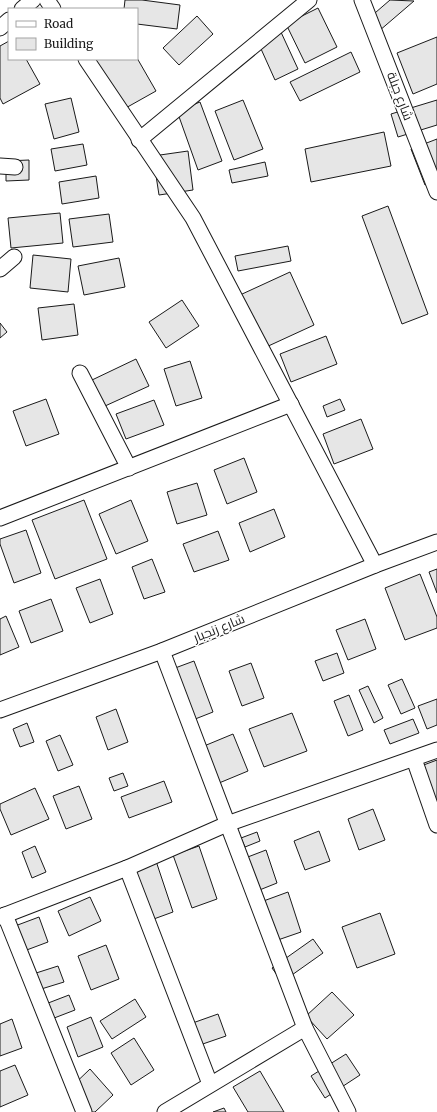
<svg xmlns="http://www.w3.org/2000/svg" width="437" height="1112" viewBox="0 0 437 1112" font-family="Merriweather,Cairo,serif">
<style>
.building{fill:#e6e6e6;stroke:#1a1a1a}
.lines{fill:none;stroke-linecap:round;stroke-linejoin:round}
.minor-casing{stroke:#1a1a1a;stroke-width:17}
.minor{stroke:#fff;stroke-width:15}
.labels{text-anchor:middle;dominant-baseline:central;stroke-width:3;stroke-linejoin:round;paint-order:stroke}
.street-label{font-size:13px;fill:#1a1a1a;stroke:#fff}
</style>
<rect width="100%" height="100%" fill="#fff"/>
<g class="building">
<polygon points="125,0 142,0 180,5 177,29 137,24 137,9 124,9"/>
<polygon points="390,0 414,1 379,31 368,19"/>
<polygon points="318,8 337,47 305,63 286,24"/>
<polygon points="197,16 213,34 179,65 163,48"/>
<polygon points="280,30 298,69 275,80 257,40"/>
<polygon points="437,37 437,84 413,94 397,53"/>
<polygon points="9,41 9,59 26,59 40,84 3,104 0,98 0,46"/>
<polygon points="351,52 360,72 300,101 290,82"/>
<polygon points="137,58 156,91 115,114 84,59"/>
<polygon points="71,98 79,132 54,139 45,104"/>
<polygon points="243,100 263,149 234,160 215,111"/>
<polygon points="437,100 437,125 398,137 391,114"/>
<polygon points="200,102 222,161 198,170 177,111"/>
<polygon points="384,132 391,166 311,182 305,149"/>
<polygon points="437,139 437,180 425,185 411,149"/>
<polygon points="83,144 87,165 55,171 51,149"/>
<polygon points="188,151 193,190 159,195 153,156"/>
<polygon points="29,160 29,180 6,181 6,161"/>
<polygon points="265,162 268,176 232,183 229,170"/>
<polygon points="96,176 99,198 62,204 59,182"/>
<polygon points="388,206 428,314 402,324 362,216"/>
<polygon points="60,213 63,243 11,248 8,218"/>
<polygon points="109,214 113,242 73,247 69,219"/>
<polygon points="288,246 291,261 238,271 235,256"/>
<polygon points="33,255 71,259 68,292 30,288"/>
<polygon points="119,258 125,287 84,295 78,266"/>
<polygon points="290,272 314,325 264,348 240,295"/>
<polygon points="182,300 199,326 166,348 149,322"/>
<polygon points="74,304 78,335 42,340 38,308"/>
<polygon points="0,323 7,332 0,338"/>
<polygon points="326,336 337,364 291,382 280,354"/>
<polygon points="136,359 149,386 105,406 92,380"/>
<polygon points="190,361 202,398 176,406 164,369"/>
<polygon points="46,399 59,434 26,446 13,411"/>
<polygon points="340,399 345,410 327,417 323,406"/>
<polygon points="154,400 164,425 126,439 116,414"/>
<polygon points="361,419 373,449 334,464 323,434"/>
<polygon points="244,458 257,492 227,504 214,470"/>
<polygon points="197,483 207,515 177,524 167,492"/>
<polygon points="84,500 107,559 55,579 32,520"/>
<polygon points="131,500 148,541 116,554 99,514"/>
<polygon points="274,509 285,537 250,552 239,523"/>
<polygon points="26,530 41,573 14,583 0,544 0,539"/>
<polygon points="218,531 229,560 194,572 183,544"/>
<polygon points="152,559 165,592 144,599 132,567"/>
<polygon points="437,569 437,593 429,572"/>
<polygon points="420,574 437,617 437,628 405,640 385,588"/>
<polygon points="100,579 113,614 90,623 76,588"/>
<polygon points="51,599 63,631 31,643 19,611"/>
<polygon points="6,616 19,647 0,655 0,619"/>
<polygon points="365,619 376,649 348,660 336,630"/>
<polygon points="337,653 344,673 323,681 315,661"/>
<polygon points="194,661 213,712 185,723 167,671"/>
<polygon points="251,663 264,698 242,706 229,671"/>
<polygon points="402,679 415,708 401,714 388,685"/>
<polygon points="368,686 383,718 374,723 359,690"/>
<polygon points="349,695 363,730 348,736 334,701"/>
<polygon points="437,699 437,725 427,729 418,706"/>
<polygon points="116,709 128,742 108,750 96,717"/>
<polygon points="292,713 307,751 264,767 249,729"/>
<polygon points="413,719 419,733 390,744 384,730"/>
<polygon points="27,723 34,742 20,747 13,729"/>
<polygon points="233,734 248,771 207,788 192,751"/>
<polygon points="60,735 73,765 58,771 46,741"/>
<polygon points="437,760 437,814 413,769"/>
<polygon points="123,773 128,786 114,791 109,778"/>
<polygon points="164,781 172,802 129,818 121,797"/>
<polygon points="79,786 92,819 66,829 53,796"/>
<polygon points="35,788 49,819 11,835 0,809 0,804"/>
<polygon points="373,809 385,840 359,850 348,819"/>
<polygon points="319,831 330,861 305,870 294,841"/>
<polygon points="257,832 260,841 245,847 241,838"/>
<polygon points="35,846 46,872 32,878 22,852"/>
<polygon points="199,846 217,899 192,908 173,855"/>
<polygon points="266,850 277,883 252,893 240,860"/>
<polygon points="156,861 173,912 151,920 133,869"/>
<polygon points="288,892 301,932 272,942 258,903"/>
<polygon points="90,897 101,921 69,936 58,911"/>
<polygon points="380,913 395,954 357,968 342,927"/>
<polygon points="39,917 48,942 16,954 7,929"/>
<polygon points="313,939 323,953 282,982 272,968"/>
<polygon points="106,945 119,979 91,990 78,956"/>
<polygon points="58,966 64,982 38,990 33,974"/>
<polygon points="332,992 354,1015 327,1039 306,1016"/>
<polygon points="69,995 75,1010 49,1020 43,1005"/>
<polygon points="135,999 146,1017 112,1039 100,1021"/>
<polygon points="218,1014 226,1036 194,1047 187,1025"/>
<polygon points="91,1017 103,1047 78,1057 67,1027"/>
<polygon points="12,1019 22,1048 0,1056 0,1024"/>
<polygon points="134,1038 154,1070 131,1085 111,1053"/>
<polygon points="346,1054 360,1075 325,1098 311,1076"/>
<polygon points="15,1065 28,1095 0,1107 0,1071"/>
<polygon points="90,1069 113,1095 95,1112 86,1112 67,1091"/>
<polygon points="260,1071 284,1112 248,1112 233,1087"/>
<polygon points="224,1108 226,1112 213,1112"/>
</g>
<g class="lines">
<g class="minor-casing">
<g id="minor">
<polyline points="47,0 53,9"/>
<polyline points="362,0 437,192"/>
<polyline points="22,9 33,0"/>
<polyline points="0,28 9,20"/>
<polyline points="86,59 193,218 375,565"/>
<polyline points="139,140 309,0"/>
<polyline points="0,166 15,167"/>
<polyline points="0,269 14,257"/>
<polyline points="80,373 129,468"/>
<polyline points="0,518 291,404"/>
<polyline points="162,651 305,1028 348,1112"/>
<polyline points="0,710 162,651 375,565 437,542"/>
<polyline points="414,759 437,825"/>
<polyline points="127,868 210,1084"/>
<polyline points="5,915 84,1112"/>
<polyline points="0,917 127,868 227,824 437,750"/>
<polyline points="165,1112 305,1028"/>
</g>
</g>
<use href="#minor" class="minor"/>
</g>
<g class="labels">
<g class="street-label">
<text transform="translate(400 96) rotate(69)">شارع جبلة</text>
<text transform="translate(219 628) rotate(-22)">شارع زنجبار</text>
</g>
</g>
<rect x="8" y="8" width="130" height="52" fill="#ffffff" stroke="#a3a3a3"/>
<rect x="16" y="21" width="20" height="6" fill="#ffffff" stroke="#a3a3a3"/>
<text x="44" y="28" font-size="12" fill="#1a1a1a">Road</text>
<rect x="16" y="38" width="20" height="12" fill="#e6e6e6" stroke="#a3a3a3"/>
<text x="44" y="48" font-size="12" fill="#1a1a1a">Building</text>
</svg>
